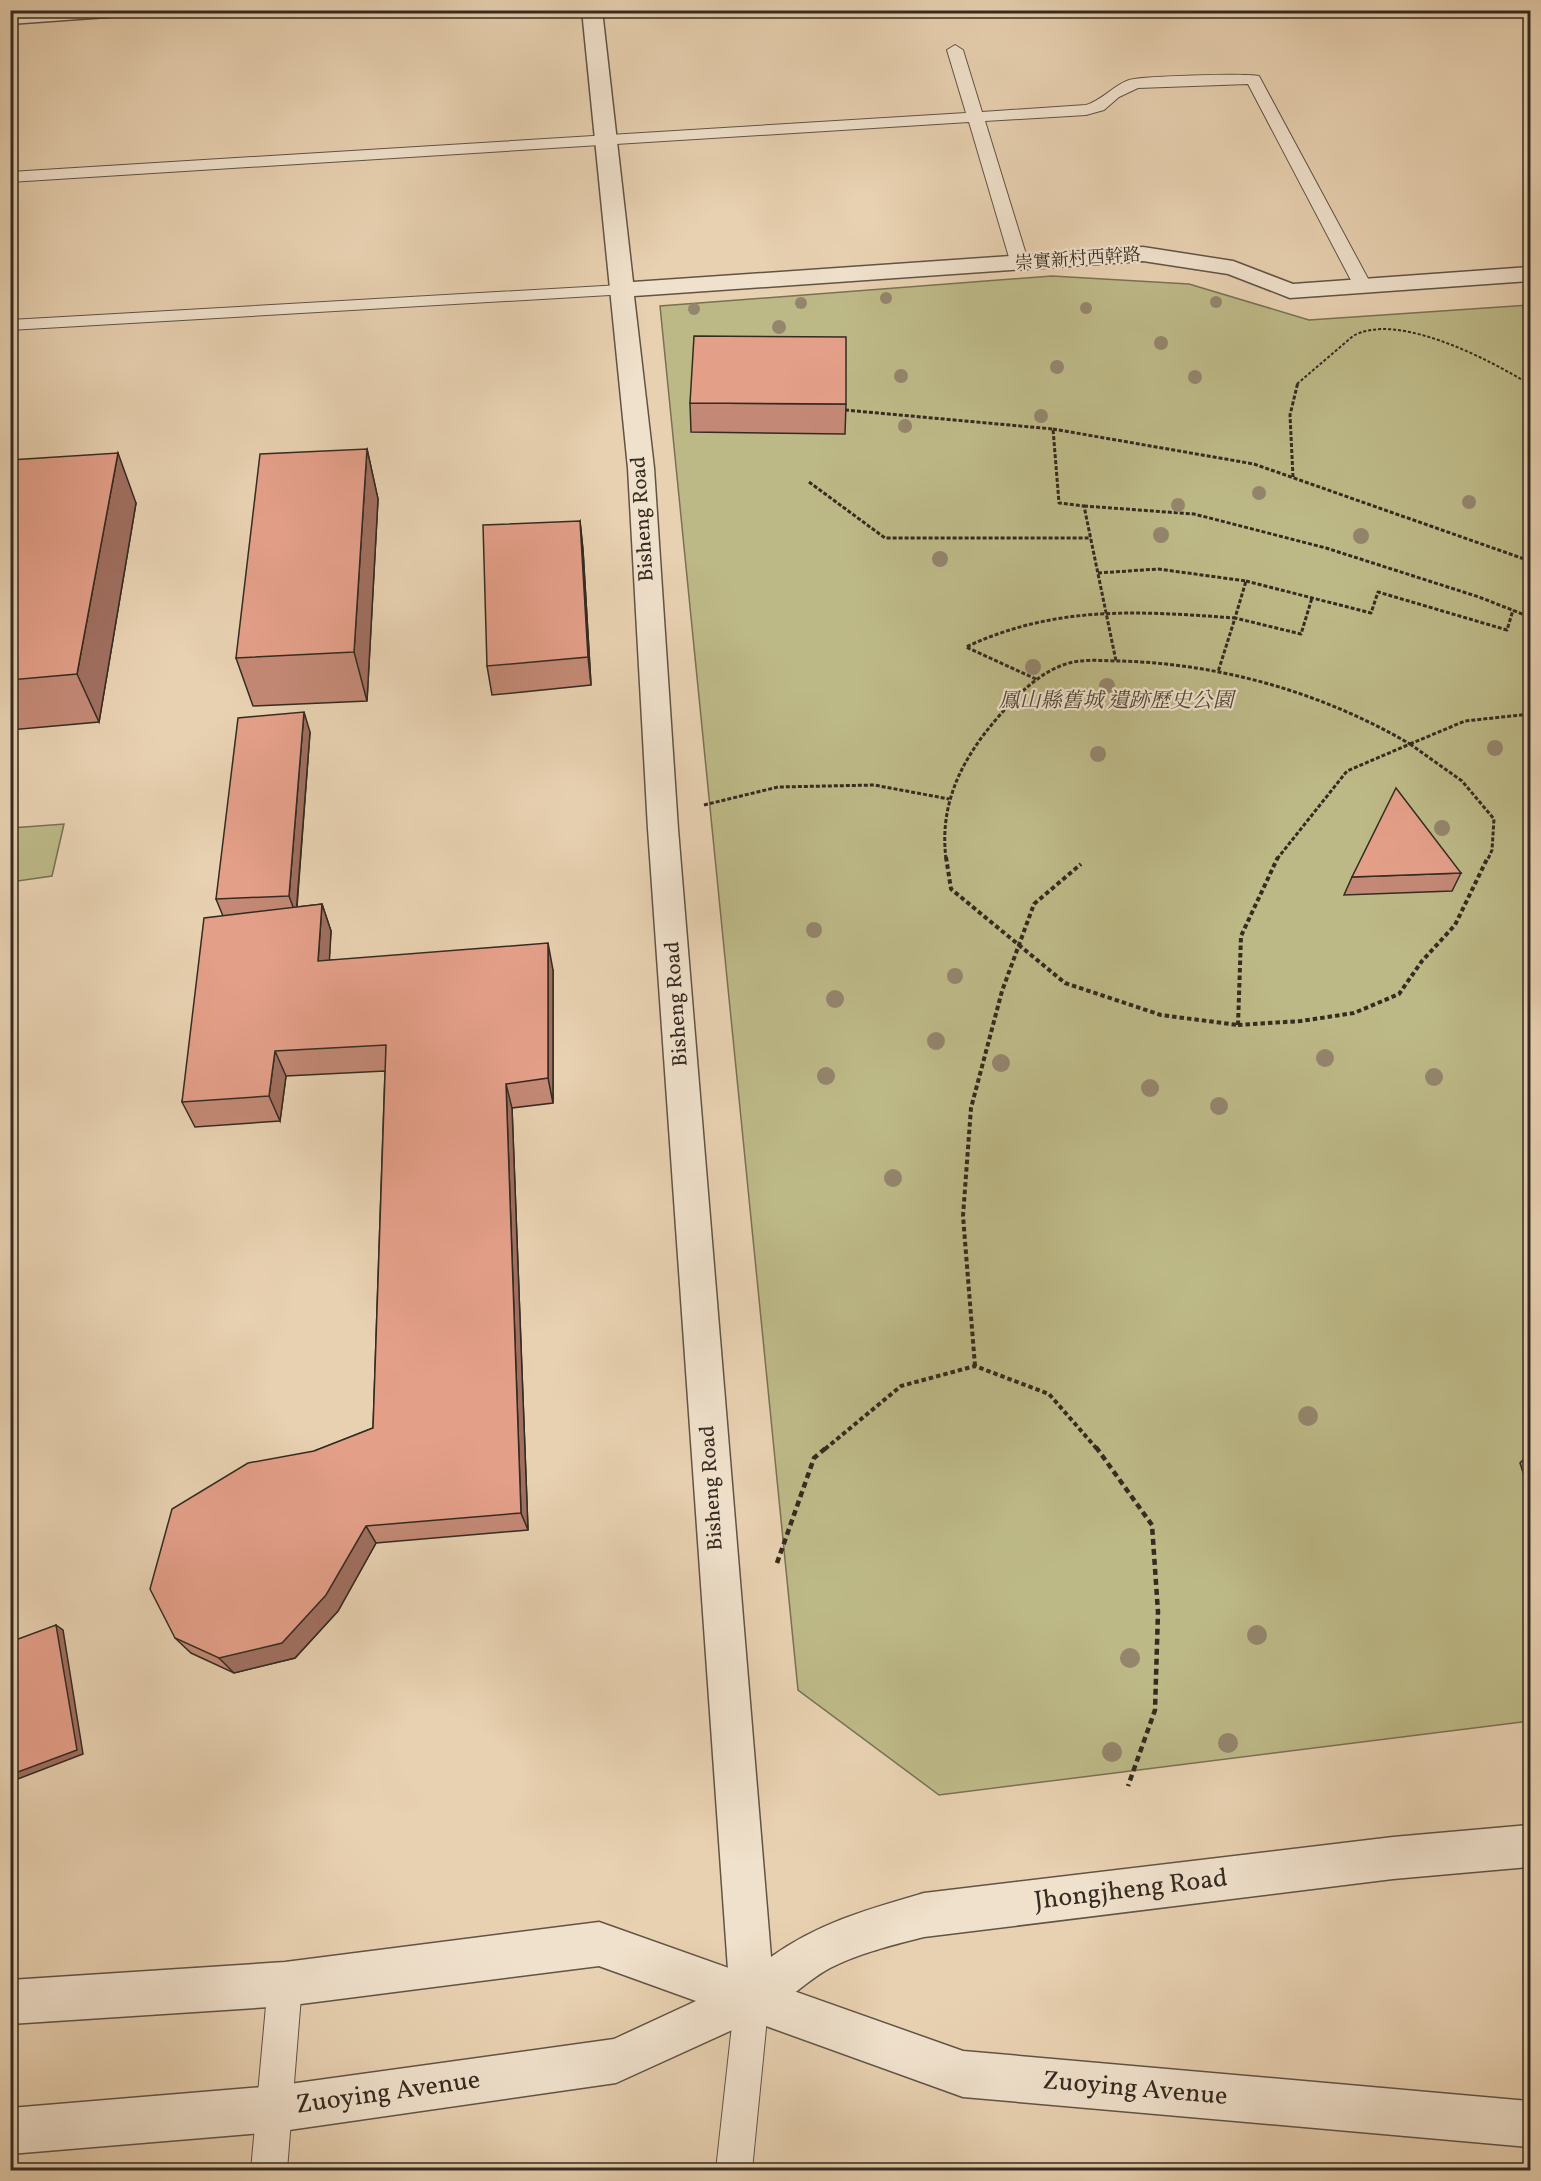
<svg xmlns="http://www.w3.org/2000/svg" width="1541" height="2181" viewBox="0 0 1541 2181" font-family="Vollkorn,'Noto Serif TC',serif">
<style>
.green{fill:#bdb987;stroke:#787254;stroke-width:1.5}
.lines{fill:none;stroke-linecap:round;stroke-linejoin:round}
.service-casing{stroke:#615445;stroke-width:2}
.minor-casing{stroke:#615445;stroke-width:3}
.tertiary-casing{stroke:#615445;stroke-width:3}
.path-far3{stroke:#342b21;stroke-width:2;stroke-dasharray:3 2;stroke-linecap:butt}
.path-far2{stroke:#342b21;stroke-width:3;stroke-dasharray:4 2;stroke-linecap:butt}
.path-far1{stroke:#342b21;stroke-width:4;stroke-dasharray:4.5 3;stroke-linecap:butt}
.path{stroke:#342b21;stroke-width:4.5;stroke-dasharray:6 4;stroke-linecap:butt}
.service{fill:#f0e1cc;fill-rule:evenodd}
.minor{fill:#f0e1cc;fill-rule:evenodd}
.tertiary{fill:#f0e1cc;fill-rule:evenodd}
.tree{fill:#94856d}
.wall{fill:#c48976;stroke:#342b21;stroke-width:1.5}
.shaded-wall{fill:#a06f60;stroke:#342b21;stroke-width:1.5}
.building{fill:#e49f89;stroke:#342b21;stroke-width:1.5}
.labels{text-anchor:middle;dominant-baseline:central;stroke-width:4.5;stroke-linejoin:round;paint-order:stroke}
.far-street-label{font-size:18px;fill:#342b21;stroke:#f0e1cc}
.street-label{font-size:21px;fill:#342b21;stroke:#f0e1cc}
.park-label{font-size:21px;font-style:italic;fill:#4f4735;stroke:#f0e1cc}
.near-street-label{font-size:26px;fill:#342b21;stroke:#f0e1cc}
</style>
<rect width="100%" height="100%" fill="#e8d1b1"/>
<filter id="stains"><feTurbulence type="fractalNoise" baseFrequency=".00333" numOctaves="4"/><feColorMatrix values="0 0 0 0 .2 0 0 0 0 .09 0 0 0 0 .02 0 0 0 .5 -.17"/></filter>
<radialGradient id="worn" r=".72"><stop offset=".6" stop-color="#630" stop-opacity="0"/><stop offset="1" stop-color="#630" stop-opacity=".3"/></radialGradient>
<g class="green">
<polygon points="1052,276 1189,284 1309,320 1530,305 1530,1721 939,1795 798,1690 660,306"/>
<polygon points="64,824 52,876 11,882 11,828"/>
</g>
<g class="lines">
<g class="service-casing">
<g id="service">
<path d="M955,45L963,50L982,112L1086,105C1101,101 1114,85 1129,80C1140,76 1246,73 1259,76L1372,286L1363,291L1354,286L1248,84L1138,88L1119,97L1104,110L1086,115L985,121L1029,264L1020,269L1011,264L969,122L10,182V172L966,113L947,50Z"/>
<polygon points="621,285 627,286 630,290 627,294 10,330 10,320"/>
<polygon points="285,1967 297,1972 302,1984 287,2170 251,2170 268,1984 273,1972"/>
<polygon points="752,1981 764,1986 769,1998 752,2170 716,2170 735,1998 740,1986"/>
</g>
</g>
<g class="minor-casing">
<g id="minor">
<polygon points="32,10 130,10 121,16 10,24 10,12"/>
<path d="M582,10H602L633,282L1143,247L1233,261L1293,284L1530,267V281L1290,298L1228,274L1143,261L634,296L654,468L678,829L771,1957C818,1923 869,1909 924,1893L1393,1837L1530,1825V1867L1393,1879L924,1937C893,1945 859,1953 830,1968C802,1983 782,2008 752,2020L736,2014L730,1998L648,829L628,468Z"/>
</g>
</g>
<g class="tertiary-casing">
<polygon id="tertiary" points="599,1922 963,2051 1530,2101 1530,2147 963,2097 752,2021 616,2083 275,2132 10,2154 10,2108 275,2086 614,2039 696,2001 599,1966 285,2006 10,2024 10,1980 285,1962"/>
</g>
<path class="path-far3" d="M1297,384L1353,336C1397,311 1490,360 1529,384"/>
<g class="path-far2">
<polyline points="1527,382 1530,384"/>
<polyline points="845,410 1053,429 1059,503 1084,506 1116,661"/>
<polyline points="1053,429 1254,464 1530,561"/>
<polyline points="1293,477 1290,415 1298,382"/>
<polyline points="809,482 885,538 1091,538"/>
<polyline points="1084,506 1194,514 1326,548 1479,597 1530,617"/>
<polyline points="1098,573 1158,569 1246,581 1235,618 1301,634 1312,598"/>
<polyline points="1246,581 1371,613 1378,592 1507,630 1513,610"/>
<path d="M1036,679L966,647C1056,605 1138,611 1235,618L1218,672"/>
<polyline points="1410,744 1462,781 1494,819 1492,850 1488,859"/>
<polyline points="1410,744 1465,721 1530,714"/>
<polyline points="704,805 778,787 874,785 949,799"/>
<path d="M946,859C940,811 956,771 985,733C1005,708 1032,676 1063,665C1080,658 1103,661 1121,661C1222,664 1323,693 1410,744"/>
<polyline points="1277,859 1347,771 1410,744"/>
</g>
<g class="path-far1">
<polyline points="946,857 951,889 1065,983 1161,1015 1238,1025"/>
<polyline points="1238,1025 1241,936 1278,857"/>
<polyline points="1238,1025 1301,1021 1354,1013 1399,994 1422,961 1455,925 1488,857"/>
<polyline points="975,1366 963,1216 971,1108 1002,991 1034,904 1081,864"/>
<polyline points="825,1449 901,1386 975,1366 1049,1394 1097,1449"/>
</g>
<g class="path">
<polyline points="1096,1447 1152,1525 1158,1612 1155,1710 1128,1786"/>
<polyline points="777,1563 814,1458 827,1447"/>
</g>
<use href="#service" class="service"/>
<use href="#minor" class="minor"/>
<use href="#tertiary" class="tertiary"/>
</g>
<g class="tree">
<circle cx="886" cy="298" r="6"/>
<circle cx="1216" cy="302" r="6"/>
<circle cx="801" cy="303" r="6"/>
<circle cx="1086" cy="308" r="6"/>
<circle cx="694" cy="309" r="6"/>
<circle cx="779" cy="327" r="7"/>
<circle cx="1161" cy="343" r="7"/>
<circle cx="1057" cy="367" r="7"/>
<circle cx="901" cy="376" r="7"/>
<circle cx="1195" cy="377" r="7"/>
<circle cx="1041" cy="416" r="7"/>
<circle cx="905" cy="426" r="7"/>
<circle cx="1259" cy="493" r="7"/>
<circle cx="1469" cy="502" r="7"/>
<circle cx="1178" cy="505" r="7"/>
<circle cx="1161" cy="535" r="8"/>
<circle cx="1361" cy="536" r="8"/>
<circle cx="940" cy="559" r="8"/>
<circle cx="1033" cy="667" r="8"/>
<circle cx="1107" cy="686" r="8"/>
<circle cx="1495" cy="748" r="8"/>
<circle cx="1098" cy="754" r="8"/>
<circle cx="1442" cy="828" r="8"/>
<circle cx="814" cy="930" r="8"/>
<circle cx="955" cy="976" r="8"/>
<circle cx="835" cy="999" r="9"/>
<circle cx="936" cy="1041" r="9"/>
<circle cx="1325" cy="1058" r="9"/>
<circle cx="1001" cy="1063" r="9"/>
<circle cx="826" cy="1076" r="9"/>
<circle cx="1434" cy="1077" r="9"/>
<circle cx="1150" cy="1088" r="9"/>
<circle cx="1219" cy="1106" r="9"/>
<circle cx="893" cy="1178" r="9"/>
<circle cx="1308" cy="1416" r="10"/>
<circle cx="1257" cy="1635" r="10"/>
<circle cx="1130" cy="1658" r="10"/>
<circle cx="1228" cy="1743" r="10"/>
<circle cx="1112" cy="1752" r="10"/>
</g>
<g class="wall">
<polygon points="690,403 846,404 845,434 691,432"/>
<polygon points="367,449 378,499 367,701 253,706 236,658"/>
<polygon points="10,460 136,503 99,722 10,730"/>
<polygon points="580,521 583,550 591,685 492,695 487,666"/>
<polygon points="310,732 297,907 322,904 331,931 329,960 553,970 553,1103 512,1108 528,1530 376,1543 338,1611 295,1658 234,1673 191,1653 175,1638 314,1451 373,1428 385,1071 286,1076 280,1121 195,1127 182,1102 223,916 216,899"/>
<polygon points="1461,873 1452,891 1344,895 1352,877"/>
<polygon points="1530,1453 1530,1494 1520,1463"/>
</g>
<g class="shaded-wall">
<polygon points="367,449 378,499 367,701 354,652"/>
<polygon points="118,453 136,503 99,722 77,674"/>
<polygon points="580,521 583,550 591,685 588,657"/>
<polygon points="304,712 310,732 296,915 289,896"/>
<polygon points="322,904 331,931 328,987 318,961"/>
<polygon points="548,943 553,970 553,1103 548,1078"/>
<polygon points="275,1051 286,1076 280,1121 269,1096"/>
<polygon points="506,1084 512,1108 528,1530 521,1513"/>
<polygon points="366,1526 376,1543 338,1611 295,1658 234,1673 219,1658"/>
<polygon points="56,1625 63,1630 83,1754 10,1782 10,1775"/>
</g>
<g class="building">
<polygon points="694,336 846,337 846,404 690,403"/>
<polygon points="367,449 354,652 236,658 260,454"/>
<polygon points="118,453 77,674 10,680 10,460"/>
<polygon points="580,521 588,657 487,666 483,525"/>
<polygon points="304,712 289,896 216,899 238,718"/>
<polygon points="1396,788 1461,873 1352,877"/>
<polygon points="322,904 318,961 548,943 548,1078 506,1084 521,1513 366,1526 326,1595 282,1643 219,1658 175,1638 150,1589 172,1509 248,1463 314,1451 373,1428 386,1045 275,1051 269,1096 182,1102 204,918"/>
<polygon points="56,1625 77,1750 10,1775 10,1642"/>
</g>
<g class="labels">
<g class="far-street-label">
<text transform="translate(1078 260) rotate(-4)">崇實新村西幹路</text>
</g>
<g class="street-label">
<text transform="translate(643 519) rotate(-94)">Bisheng Road</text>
<text transform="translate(677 1004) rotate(-94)">Bisheng Road</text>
<text transform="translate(712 1488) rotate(-94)">Bisheng Road</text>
</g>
<g class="park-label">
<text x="1116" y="701">鳳山縣舊城 遺跡歷史公園</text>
</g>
<g class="near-street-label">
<text transform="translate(1131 1890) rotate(-7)">Jhongjheng Road</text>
<text transform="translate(1135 2089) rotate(5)">Zuoying Avenue</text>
<text transform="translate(388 2093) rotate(-8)">Zuoying Avenue</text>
</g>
</g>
<rect width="1541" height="2181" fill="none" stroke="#e8d1b1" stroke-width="36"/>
<rect x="12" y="12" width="1517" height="2157" fill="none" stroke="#342b21" stroke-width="3"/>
<rect x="18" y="18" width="1505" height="2145" fill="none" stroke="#342b21" stroke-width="1.5"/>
<rect width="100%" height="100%" filter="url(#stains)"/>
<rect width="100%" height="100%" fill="url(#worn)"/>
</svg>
